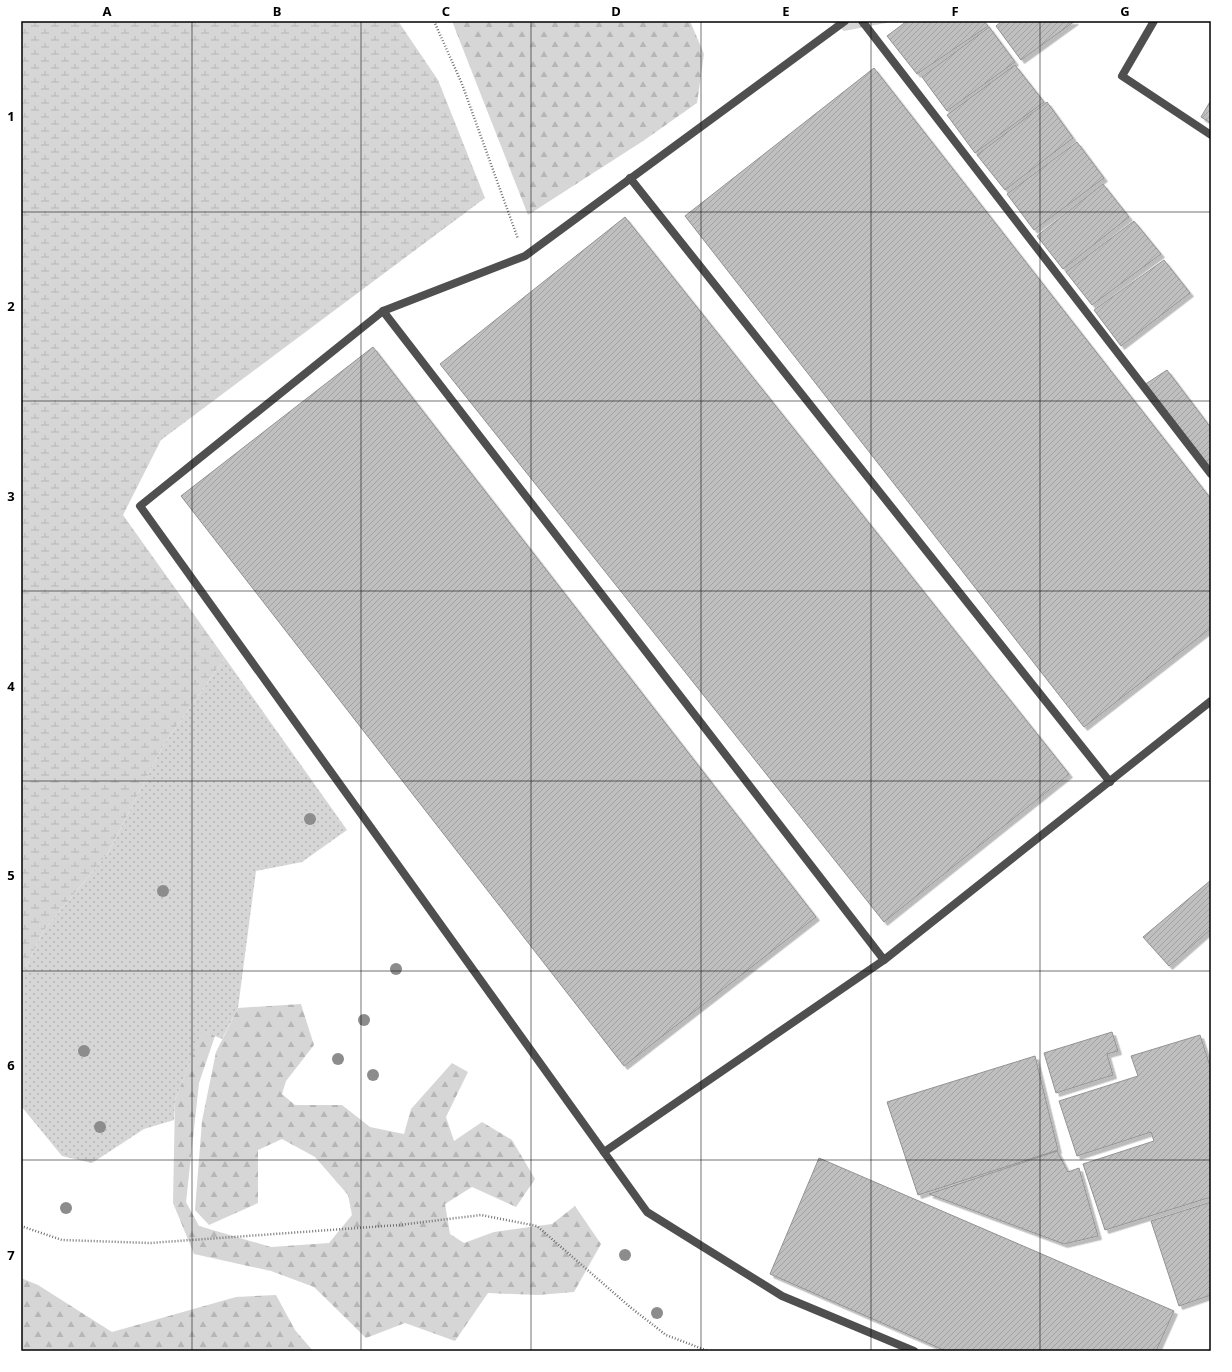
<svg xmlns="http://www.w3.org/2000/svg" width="1232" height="1372" viewBox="0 0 1232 1372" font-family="'Noto Sans',sans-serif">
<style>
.grass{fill:url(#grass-dots)}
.forest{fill:url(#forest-firs)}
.wetland{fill:url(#wetland-marsh)}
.building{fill:url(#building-hatch);stroke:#939393;filter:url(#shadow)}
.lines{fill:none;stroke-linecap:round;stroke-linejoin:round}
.path{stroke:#717171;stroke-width:2.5;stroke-dasharray:1 2;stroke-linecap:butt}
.lane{stroke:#4f4f4f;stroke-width:8}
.tree{fill:#8c8c8c}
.grid{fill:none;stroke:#000;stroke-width:1;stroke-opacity:0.55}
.neatline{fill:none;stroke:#000;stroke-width:1.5}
.grid-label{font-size:13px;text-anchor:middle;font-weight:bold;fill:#000}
</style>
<defs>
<pattern id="grass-dots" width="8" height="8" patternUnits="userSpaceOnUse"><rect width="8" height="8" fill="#d6d6d6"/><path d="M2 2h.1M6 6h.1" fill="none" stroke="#b6b6b6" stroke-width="1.8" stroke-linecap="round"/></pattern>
<pattern id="forest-firs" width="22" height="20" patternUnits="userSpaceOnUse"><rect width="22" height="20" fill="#d6d6d6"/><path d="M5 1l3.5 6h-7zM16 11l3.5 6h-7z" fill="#b6b6b6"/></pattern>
<pattern id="wetland-marsh" width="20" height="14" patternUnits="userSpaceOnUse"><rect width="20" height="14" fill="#d6d6d6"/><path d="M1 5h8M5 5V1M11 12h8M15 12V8" fill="none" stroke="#b6b6b6"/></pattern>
<pattern id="building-hatch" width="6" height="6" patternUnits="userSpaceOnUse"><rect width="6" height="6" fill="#bfbfbf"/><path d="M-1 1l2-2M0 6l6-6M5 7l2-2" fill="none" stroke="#a2a2a2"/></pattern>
<filter id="shadow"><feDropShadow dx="3.5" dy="3.5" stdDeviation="0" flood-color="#0004"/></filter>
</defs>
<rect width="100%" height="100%" fill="#fff"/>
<polygon class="grass" points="225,658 347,830 302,862 256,871 238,1008 222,1039 203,1031 175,1100 174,1120 144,1129 92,1163 62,1156 21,1106 21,977 44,930 108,853 163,746"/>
<g class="forest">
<polygon points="452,21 690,21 704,54 697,103 643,141 528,215"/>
<polygon points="831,21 896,21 844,31"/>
<polygon points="301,1004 314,1045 286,1081 282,1094 295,1105 342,1105 370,1127 404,1134 411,1109 452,1063 468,1072 446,1117 454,1141 482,1122 512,1140 535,1179 516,1207 472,1187 445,1204 450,1234 464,1243 494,1232 552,1224 575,1206 601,1244 574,1292 538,1295 488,1293 455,1341 405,1323 366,1338 314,1287 271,1271 194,1254 173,1203 175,1100 203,1030 215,1036 199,1083 186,1202 199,1226 271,1247 329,1243 352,1215 348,1195 315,1157 282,1139 258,1150 258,1203 209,1225 195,1210 202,1121 216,1052 238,1008"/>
<polygon points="21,1278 38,1285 112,1332 236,1297 276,1295 295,1330 313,1351 21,1351"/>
</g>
<polygon class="wetland" points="21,21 398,21 438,80 485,198 161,440 123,515 225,658 163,746 108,853 44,930 21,977"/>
<g class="building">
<polygon points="907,21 984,21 988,26 917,74 887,36"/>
<polygon points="1002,21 1075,21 1021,60 996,26"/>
<polygon points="989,27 1015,62 947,111 922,77"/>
<polygon points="1015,65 1044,102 975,153 947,115"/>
<polygon points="874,68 1211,499 1211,628 1084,727 685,216"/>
<polygon points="1211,100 1211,123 1201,117"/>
<polygon points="1047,102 1073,138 1005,190 977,155"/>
<polygon points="1077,142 1104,178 1034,230 1007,194"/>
<polygon points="1103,184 1129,217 1063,269 1037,236"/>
<polygon points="625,217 1069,774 884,922 440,364"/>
<polygon points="1134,221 1161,254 1092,305 1066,272"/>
<polygon points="1164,260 1190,293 1121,346 1094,310"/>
<polygon points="373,347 816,917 624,1066 181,496"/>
<polygon points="1167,370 1211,428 1211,458 1204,463 1144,385"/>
<polygon points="1211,880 1211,929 1169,966 1143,937"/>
<polygon points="1112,1032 1118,1051 1107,1054 1113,1075 1056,1093 1044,1053"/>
<polygon points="1200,1035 1211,1069 1211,1197 1105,1230 1083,1164 1154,1141 1151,1132 1077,1156 1059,1101 1138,1076 1131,1056"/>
<polygon points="1035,1056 1058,1150 918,1195 887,1102"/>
<polygon points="1057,1151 1068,1172 1079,1168 1098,1236 1064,1244 929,1194"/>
<polygon points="819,1158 1174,1311 1156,1351 946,1351 770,1274"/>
<polygon points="1211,1202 1211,1295 1179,1306 1151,1221"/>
</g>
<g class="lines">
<g class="path">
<polyline points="434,21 462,84 518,239"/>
<polyline points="21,1226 62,1240 150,1243 399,1225 481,1215 537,1226 630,1307 666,1335 708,1351"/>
</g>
<g class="lane">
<polyline points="845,21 525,256 383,311 140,506 647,1212 782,1296 914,1351"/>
<polyline points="862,21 1211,474"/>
<polyline points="1154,21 1122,76 1211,135"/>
<polyline points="630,178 1110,782"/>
<polyline points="383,311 884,960 1211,701"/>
<polyline points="604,1152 884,960"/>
</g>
</g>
<g class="tree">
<circle cx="310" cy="819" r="6"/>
<circle cx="163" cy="891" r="6"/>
<circle cx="396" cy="969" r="6"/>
<circle cx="364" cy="1020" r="6"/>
<circle cx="84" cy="1051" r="6"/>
<circle cx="338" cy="1059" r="6"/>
<circle cx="373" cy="1075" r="6"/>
<circle cx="100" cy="1127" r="6"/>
<circle cx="66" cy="1208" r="6"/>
<circle cx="625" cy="1255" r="6"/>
<circle cx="657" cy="1313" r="6"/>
</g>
<path class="grid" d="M192,21V1351M361,21V1351M531,21V1351M701,21V1351M871,21V1351M1040,21V1351M21,212H1211M21,401H1211M21,591H1211M21,781H1211M21,971H1211M21,1160H1211"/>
<rect width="1232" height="1372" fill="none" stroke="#ffffff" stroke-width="44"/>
<rect x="22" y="22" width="1188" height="1328" class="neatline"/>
<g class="grid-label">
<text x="107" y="16">A</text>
<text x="277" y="16">B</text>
<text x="446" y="16">C</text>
<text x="616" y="16">D</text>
<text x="786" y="16">E</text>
<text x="955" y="16">F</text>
<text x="1125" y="16">G</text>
<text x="11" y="121">1</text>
<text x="11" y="311">2</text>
<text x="11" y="501">3</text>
<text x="11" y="691">4</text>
<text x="11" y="880">5</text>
<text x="11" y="1070">6</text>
<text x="11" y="1260">7</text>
</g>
</svg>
